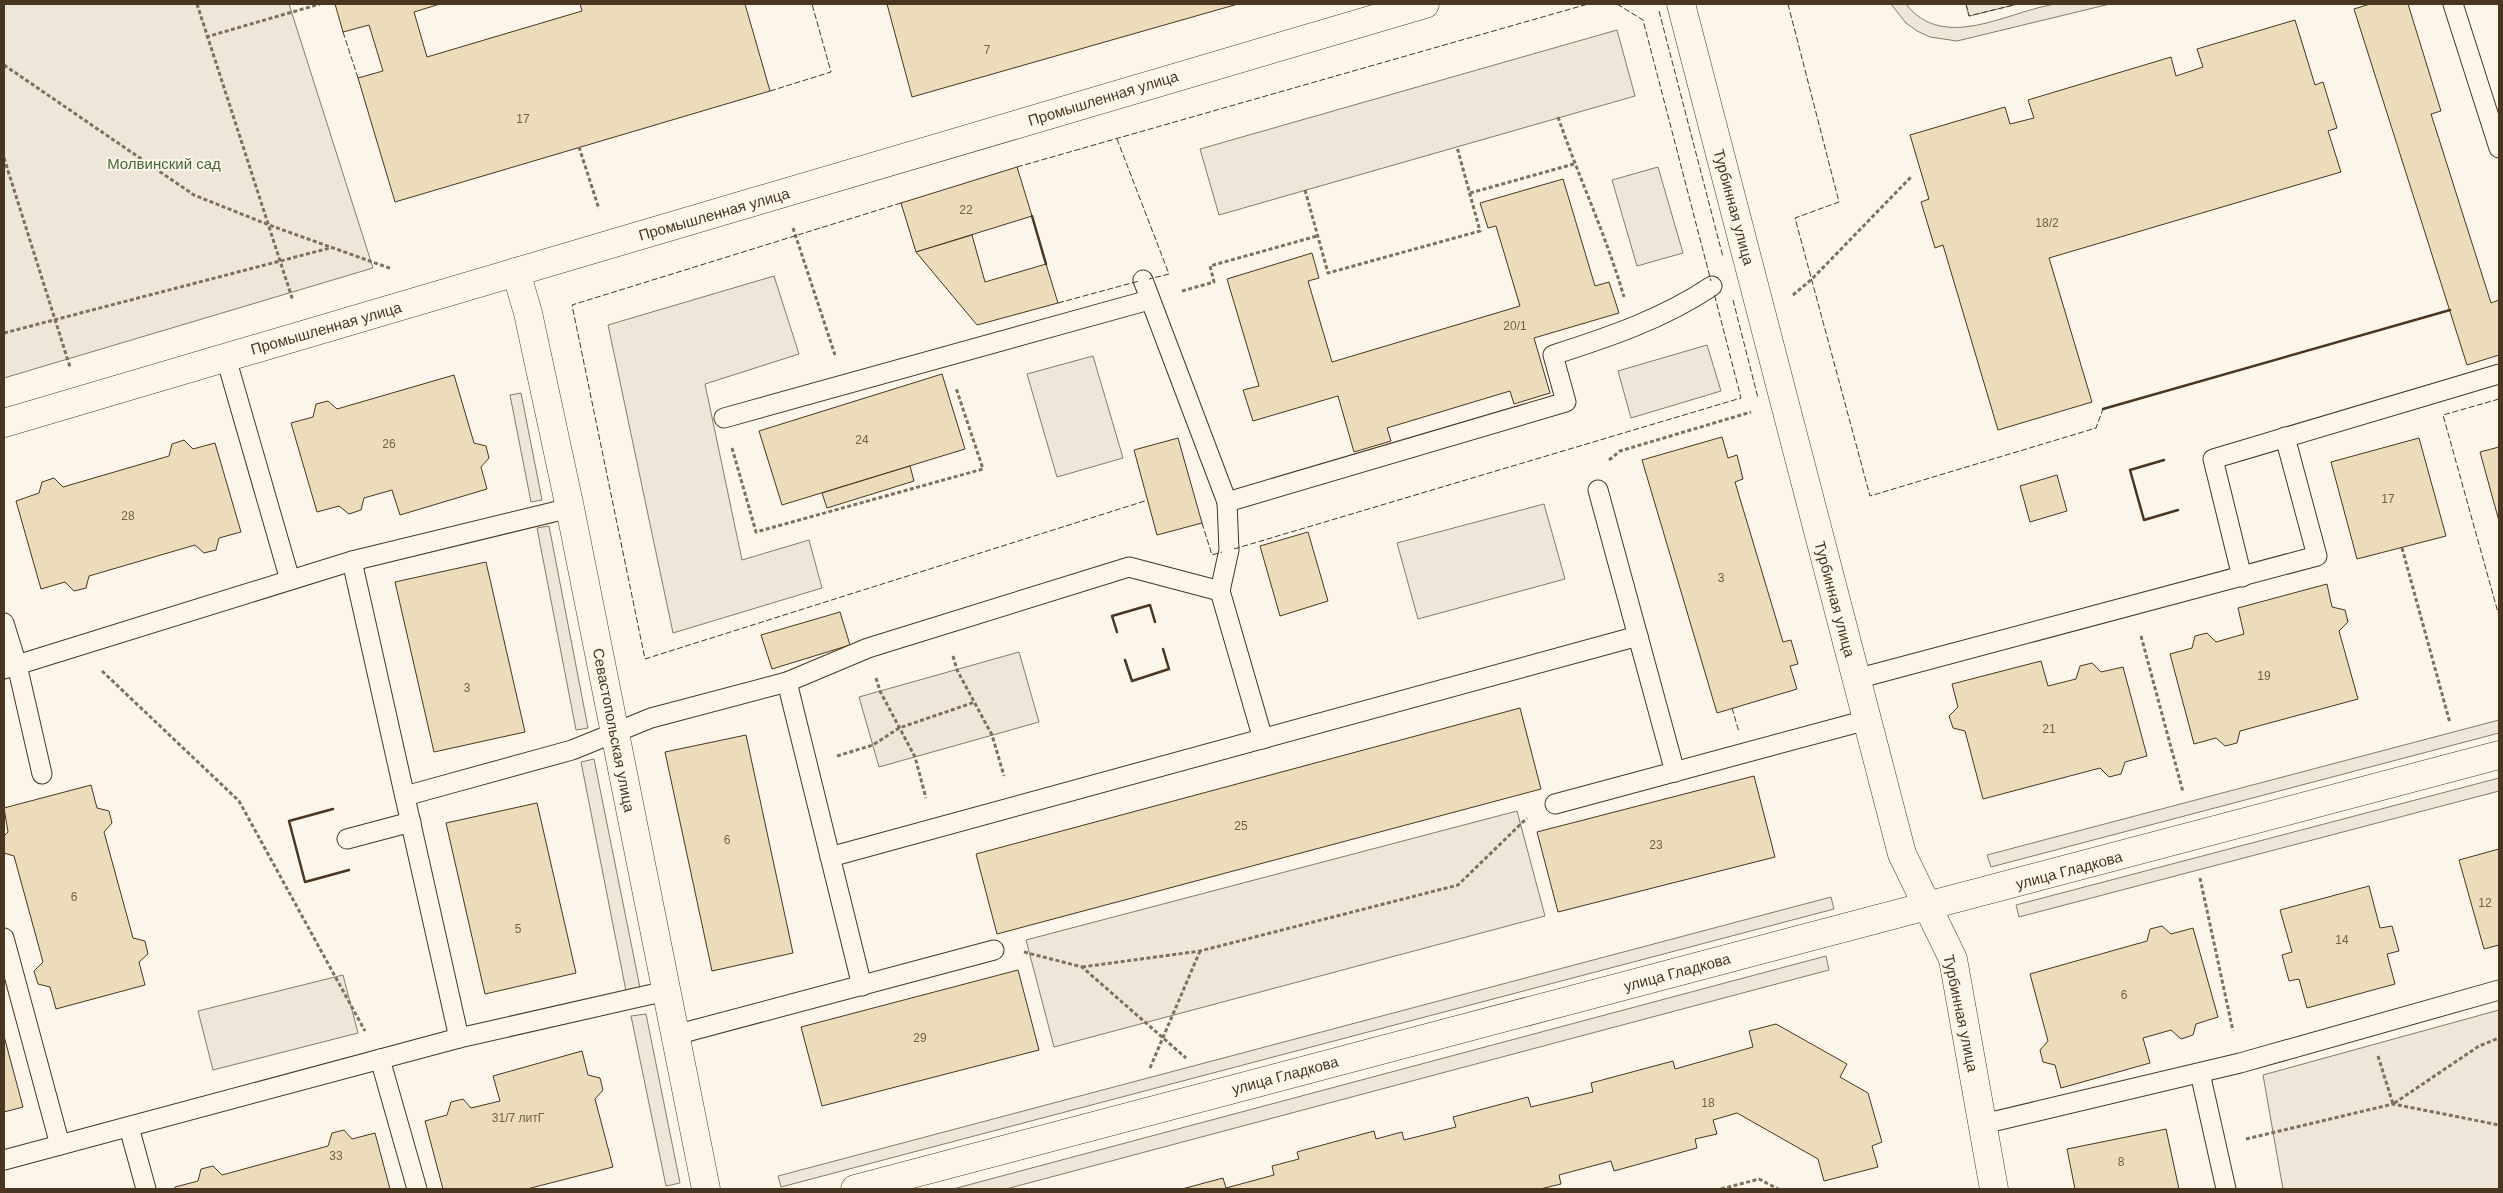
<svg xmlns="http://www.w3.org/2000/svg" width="2503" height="1193" viewBox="0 0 2503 1193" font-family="Helvetica,sans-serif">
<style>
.green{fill:#ede6d9;stroke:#887966}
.building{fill:#ecdcbc;stroke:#4a3520}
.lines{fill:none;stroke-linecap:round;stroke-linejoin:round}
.service-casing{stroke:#4a3520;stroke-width:21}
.minor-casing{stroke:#4a3520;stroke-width:29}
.tertiary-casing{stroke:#4a3520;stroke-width:29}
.path{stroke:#7f6f5c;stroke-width:3;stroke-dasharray:4 2.5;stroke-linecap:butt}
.service{stroke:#fbf6e9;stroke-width:19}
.minor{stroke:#fbf6e9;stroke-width:28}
.tertiary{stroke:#fbf6e9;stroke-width:28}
.fence{stroke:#4a3520;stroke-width:1;stroke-dasharray:6 2.5;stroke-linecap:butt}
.wall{stroke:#4a3520;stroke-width:2.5}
.labels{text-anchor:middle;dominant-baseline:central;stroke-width:4;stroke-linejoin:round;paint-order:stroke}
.number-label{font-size:12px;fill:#725f47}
.street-label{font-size:15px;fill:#4a3520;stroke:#fbf6e9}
.park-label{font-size:15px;fill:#436837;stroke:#fbf6e9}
</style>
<rect width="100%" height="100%" fill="#fbf6e9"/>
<g class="green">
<polygon points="4,4 289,4 373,268 4,378"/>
<path d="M1891,4H1906C1944,53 2008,11 2056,4C2074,1 2093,4 2110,4L1957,41L1930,37L1917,31L1906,23Z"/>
<polygon points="1966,4 2018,4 1969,16"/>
<polygon points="1617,30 1635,96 1219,215 1200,149"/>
<polygon points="1658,167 1683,253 1637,266 1612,180"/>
<polygon points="774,276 799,354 705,384 742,560 809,540 822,588 673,633 608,325"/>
<polygon points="1707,345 1721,391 1631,418 1618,371"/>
<polygon points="1093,356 1123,458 1057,477 1027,374"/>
<polygon points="521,393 542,500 531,502 510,395"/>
<polygon points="1544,504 1565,579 1418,619 1397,543"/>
<polygon points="549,526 588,728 576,730 537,528"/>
<polygon points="1019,652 1039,722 879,767 859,697"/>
<polygon points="2499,720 2499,733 1991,867 1987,855"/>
<polygon points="594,759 640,988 626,991 581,762"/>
<polygon points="2499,778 2499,791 2019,917 2016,905"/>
<polygon points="1517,811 1545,916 1054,1047 1026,940"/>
<polygon points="1831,897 1834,909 781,1187 778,1176"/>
<polygon points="1826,956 1829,970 1006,1189 953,1189"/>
<polygon points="343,975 358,1033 213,1070 198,1011"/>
<polygon points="2499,1010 2499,1189 2283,1189 2263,1075"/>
<polygon points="646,1014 680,1183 666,1186 631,1016"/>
</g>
<g class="building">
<polygon points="335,4 440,4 414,12 427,57 582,11 580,4 745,4 770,91 395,202 358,78 383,71 369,25 343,32"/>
<polygon points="887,4 1238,4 912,97"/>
<polygon points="2370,4 2408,4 2441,111 2431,114 2491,303 2499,300 2499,355 2467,365 2354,9"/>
<polygon points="2295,20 2315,85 2323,82 2337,128 2328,131 2341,172 2049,258 2092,402 1998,430 1943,245 1935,248 1921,202 1929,199 1910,135 2005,107 2010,124 2034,118 2028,100 2171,57 2176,76 2203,67 2197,49"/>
<polygon points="1017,167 1032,216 916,252 901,203"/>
<polygon points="1563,179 1595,286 1609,282 1619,313 1534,338 1550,393 1514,404 1510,391 1387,428 1391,441 1354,452 1338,396 1253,421 1243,390 1259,386 1227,279 1312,253 1319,278 1308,281 1332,362 1520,306 1496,226 1488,228 1480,203"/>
<polygon points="972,235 985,282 1046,264 1058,303 977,325 916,252"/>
<polygon points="942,374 965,449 782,505 759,431"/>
<polygon points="454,375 474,443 486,446 489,458 481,467 487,489 400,515 392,490 364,498 361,510 349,514 339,506 317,512 291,423 313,417 316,404 328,401 337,409"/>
<polygon points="1722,437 1728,458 1737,455 1743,479 1735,482 1783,642 1791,640 1798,664 1790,666 1797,689 1717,713 1642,460"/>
<polygon points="1178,438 1202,523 1157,535 1134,450"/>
<polygon points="2419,438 2446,536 2357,559 2331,462"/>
<polygon points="184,440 193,449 215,443 241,532 219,538 216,550 204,553 195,545 89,576 86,588 74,591 65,582 41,589 16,501 39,493 42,482 54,478 63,487 169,456 172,444"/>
<polygon points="2499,447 2499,521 2480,452"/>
<polygon points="910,466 914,481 827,508 822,493"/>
<polygon points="2057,475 2067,511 2030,522 2020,486"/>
<polygon points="1308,532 1328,601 1280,616 1260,546"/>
<polygon points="486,562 525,732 434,752 395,582"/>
<polygon points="2327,584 2332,607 2345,610 2348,622 2339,631 2358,699 2240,731 2237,743 2225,746 2216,738 2194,744 2170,654 2192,648 2195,636 2207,633 2216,642 2244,634 2238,608"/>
<polygon points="840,612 850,645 772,669 761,635"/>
<polygon points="2041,661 2048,686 2076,679 2080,666 2092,663 2101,672 2123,667 2147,756 2125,762 2121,774 2109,777 2100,768 1983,799 1965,731 1953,728 1949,716 1958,707 1952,684"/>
<polygon points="1520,708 1541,789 997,934 976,854"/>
<polygon points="746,735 793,953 712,971 665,752"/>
<polygon points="1754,776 1775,857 1558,912 1537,832"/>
<polygon points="91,785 97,808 109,811 112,823 104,832 133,938 145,941 148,954 139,962 145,985 56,1009 50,987 38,984 34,971 43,962 14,856 4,853 4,836 8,832 4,808"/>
<polygon points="537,803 576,973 485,994 446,823"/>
<polygon points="2499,849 2499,945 2484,949 2459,860"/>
<polygon points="2369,886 2380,928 2392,926 2399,951 2387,954 2395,984 2307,1008 2299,979 2289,981 2282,955 2292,952 2280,910"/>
<polygon points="2162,926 2171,934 2193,928 2218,1017 2196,1024 2193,1035 2181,1039 2171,1030 2143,1038 2150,1063 2061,1088 2055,1065 2043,1062 2040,1050 2048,1041 2030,974 2147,941 2150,929"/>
<polygon points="1018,970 1039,1050 822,1106 801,1027"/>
<polygon points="1776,1024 1847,1064 1840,1077 1868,1093 1882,1142 1872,1146 1878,1167 1824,1181 1818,1159 1737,1113 1713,1120 1717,1134 1695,1139 1697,1148 1614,1171 1611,1161 1559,1175 1561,1184 1540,1189 1182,1189 1223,1178 1226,1188 1274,1175 1272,1166 1299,1159 1297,1152 1374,1131 1376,1139 1402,1132 1404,1140 1456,1127 1453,1117 1528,1097 1531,1107 1593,1092 1591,1083 1673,1061 1675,1069 1753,1047 1749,1031"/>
<polygon points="4,1036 23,1107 4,1112"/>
<polygon points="582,1051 588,1075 600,1078 603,1090 595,1099 613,1167 527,1189 443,1189 425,1121 447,1115 451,1102 463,1099 471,1108 500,1101 493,1076"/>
<polygon points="2166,1129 2179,1189 2075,1189 2067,1149"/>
<polygon points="344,1130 352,1139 375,1133 390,1189 175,1189 175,1187 198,1181 201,1169 213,1166 222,1175 328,1146 332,1133"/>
</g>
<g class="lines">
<g class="service-casing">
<g id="service">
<polyline points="2453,4 2499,148"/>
<path d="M1143,280L1227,502L1566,402L1553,355C1609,337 1663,319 1712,286"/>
<polyline points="226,358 290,580"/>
<polyline points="724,418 1149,300"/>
<polyline points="1598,490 1675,772"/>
<polyline points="352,561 459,1038"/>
<polyline points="2242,577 2213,459 2499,374"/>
<polyline points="1220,591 1229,550 1227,502"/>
<polyline points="4,623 17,665 42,774"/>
<polyline points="4,669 352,561 570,508"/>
<polyline points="1856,679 2317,556 2285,437"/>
<polyline points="787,682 862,986"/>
<polyline points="405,796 572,750 651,718 787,682 868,648 1129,567 1220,591 1263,739"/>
<polyline points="1555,804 1867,720"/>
<polyline points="347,839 411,822"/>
<polyline points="830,857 1638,636"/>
<polyline points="4,938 60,1145"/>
<polyline points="675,1035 994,950"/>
<polyline points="380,1059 417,1189"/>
<polyline points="2200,1073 2226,1189"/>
<polyline points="1983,1124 2240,1063 2499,990"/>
<polyline points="129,1127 146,1189"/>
<polyline points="4,1160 459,1038 666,991"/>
</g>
</g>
<g class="minor-casing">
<g id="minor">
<polyline points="1681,4 1902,854 1953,959 1994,1189"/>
<polyline points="516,272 528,313 570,508 706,1189"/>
<polyline points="855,1189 2499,755"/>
</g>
</g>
<g class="tertiary-casing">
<polyline id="tertiary" points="4,423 1425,4"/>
</g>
<g class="path">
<polyline points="197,4 293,301"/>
<polyline points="206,37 320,4"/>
<polyline points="4,65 194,195 269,225 392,269"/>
<path d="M1558,117C1579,178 1606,235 1624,297"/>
<polyline points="579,147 599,209"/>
<polyline points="4,158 70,367"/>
<polyline points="1305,190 1328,273 1480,231 1457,147"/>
<polyline points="1470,193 1574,164"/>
<polyline points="793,228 835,355"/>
<polyline points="1182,291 1214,282 1210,266 1317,236"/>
<polyline points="1793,295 1812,279 1911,177"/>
<polyline points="4,333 330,248"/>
<polyline points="732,448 756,532 983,469 956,388"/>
<polyline points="1609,460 1620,451 1751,412"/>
<polyline points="2402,548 2450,723"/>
<polyline points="2141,636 2183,792"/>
<polyline points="953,656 957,670 992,735 1004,776"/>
<polyline points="102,671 239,801 365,1031"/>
<polyline points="876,678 880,691 915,757 926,798"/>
<polyline points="837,756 873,745 899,728 975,702"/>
<polyline points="2200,878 2233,1031"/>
<polyline points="1024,952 1082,967 1186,1058"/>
<polyline points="1082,967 1200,951 1458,885 1527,818"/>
<polyline points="2378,1056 2393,1104 2479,1046 2499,1038"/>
<polyline points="1150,1068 1200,951"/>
<polyline points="2246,1139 2393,1104 2499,1125"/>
<polyline points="1721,1189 1759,1179 1778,1189"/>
</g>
<use href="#service" class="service"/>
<use href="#minor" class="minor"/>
<use href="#tertiary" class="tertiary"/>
<g class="fence">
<polyline points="1617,4 1643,20 1711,281"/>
<polyline points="1788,4 1839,202 1795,218 1870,496 2096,428 2103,409"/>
<polyline points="1966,4 1969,16 2018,4"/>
<polyline points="1659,11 1723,257"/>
<polyline points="343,32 358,78"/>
<polyline points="770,91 831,72 812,4"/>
<polyline points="1117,139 1169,274 1149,279"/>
<polyline points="1017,167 1588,4"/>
<polyline points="901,203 572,305 645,659 1148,500"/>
<polyline points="1733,300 1758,398"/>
<polyline points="1058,303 1139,281"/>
<polyline points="2499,399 2443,415 2499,616"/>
<polyline points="1202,523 1212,555 1222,552"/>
<polyline points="1234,549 1741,398 1714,293"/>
<polyline points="1732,708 1739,732"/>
</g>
<g class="wall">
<polyline points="1032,216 1046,264"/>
<polyline points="2103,409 2450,310"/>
<polyline points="2164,460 2130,470 2144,520 2178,510"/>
<polyline points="1117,632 1112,616 1150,605 1155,622"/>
<polyline points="1125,660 1132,681 1169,669 1163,649"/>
<polyline points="333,809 289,821 305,882 349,870"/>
</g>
</g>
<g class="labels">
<g class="number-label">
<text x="987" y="50">7</text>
<text x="523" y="119">17</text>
<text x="966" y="210">22</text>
<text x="2047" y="223">18/2</text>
<text x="1515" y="326">20/1</text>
<text x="862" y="440">24</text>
<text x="389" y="444">26</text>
<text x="2388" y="499">17</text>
<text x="128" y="516">28</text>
<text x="1721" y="578">3</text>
<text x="2264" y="676">19</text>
<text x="467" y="688">3</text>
<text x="2049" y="729">21</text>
<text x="1241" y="826">25</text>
<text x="727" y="840">6</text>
<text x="1656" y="845">23</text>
<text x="74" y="897">6</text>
<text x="2485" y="903">12</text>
<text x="518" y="929">5</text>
<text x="2342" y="940">14</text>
<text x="2124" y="995">6</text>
<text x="920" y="1038">29</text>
<text x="1708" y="1103">18</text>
<text x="518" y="1118">31/7 литГ</text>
<text x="336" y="1156">33</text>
<text x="2121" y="1162">8</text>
</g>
<g class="street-label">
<text transform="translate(1103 98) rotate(-17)">Промышленная улица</text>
<text transform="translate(1734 207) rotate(75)">Турбинная улица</text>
<text transform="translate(714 214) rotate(-16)">Промышленная улица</text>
<text transform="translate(326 328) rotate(-16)">Промышленная улица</text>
<text transform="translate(1835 599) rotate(75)">Турбинная улица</text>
<text transform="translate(614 730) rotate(79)">Севастопольская улица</text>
<text transform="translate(2069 870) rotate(-15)">улица Гладкова</text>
<text transform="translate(1677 972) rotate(-15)">улица Гладкова</text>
<text transform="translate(1961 1013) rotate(78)">Турбинная улица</text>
<text transform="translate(1285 1075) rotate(-15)">улица Гладкова</text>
</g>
<g class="park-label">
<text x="164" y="163">Молвинский сад</text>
</g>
</g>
<rect width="2503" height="1193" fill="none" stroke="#4a3520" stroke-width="10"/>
</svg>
